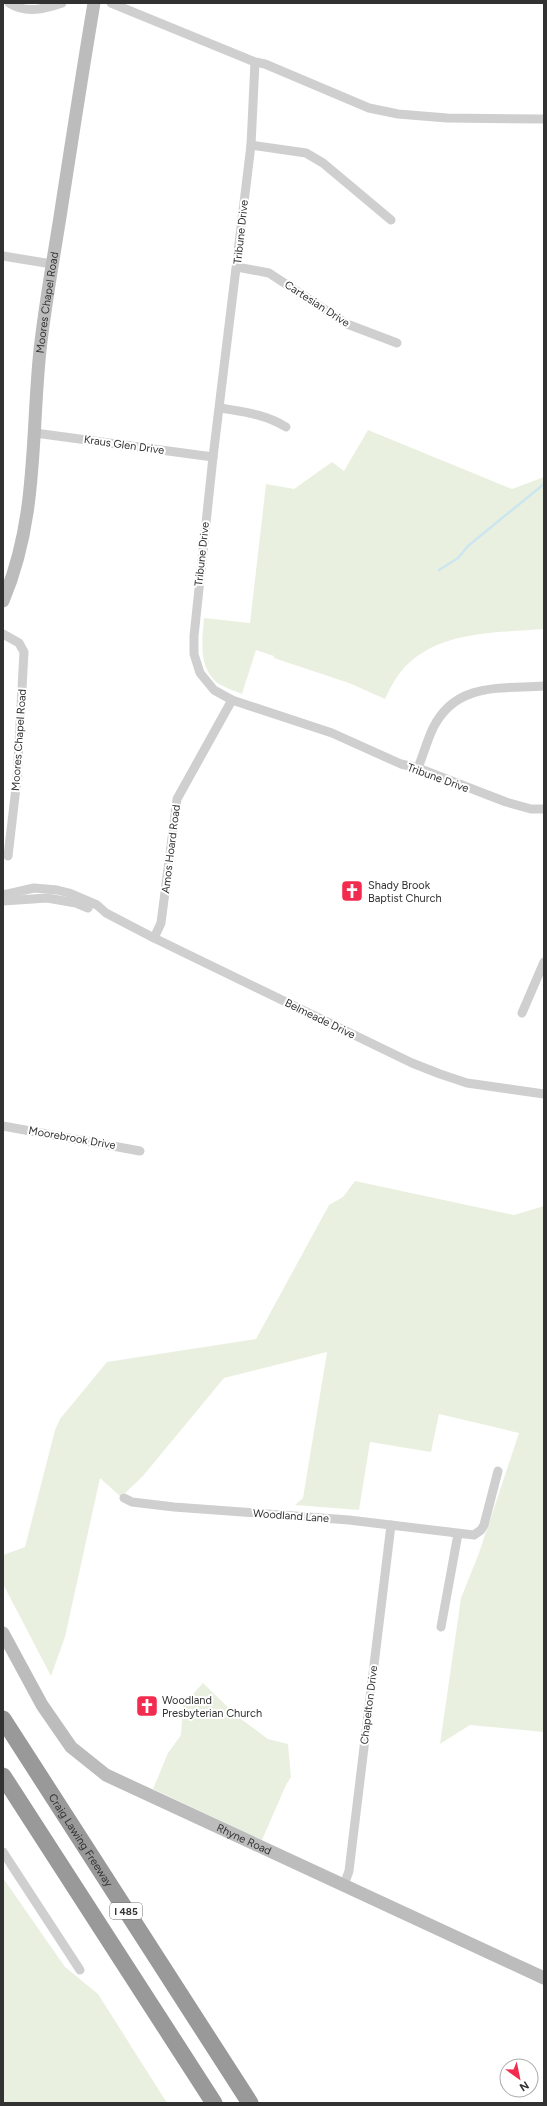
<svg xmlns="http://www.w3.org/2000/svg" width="547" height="2106" viewBox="0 0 547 2106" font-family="Figtree,sans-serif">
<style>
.green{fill:#eaf0e0}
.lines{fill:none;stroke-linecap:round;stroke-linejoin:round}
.stream{stroke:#cce6f0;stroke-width:2.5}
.street{stroke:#cfcfcf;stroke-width:9}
.secondary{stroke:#bcbcbc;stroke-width:13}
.highway{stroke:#999;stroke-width:17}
.labels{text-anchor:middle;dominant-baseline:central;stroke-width:4;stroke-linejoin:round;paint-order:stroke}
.shield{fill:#fff;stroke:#707070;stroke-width:1}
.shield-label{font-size:10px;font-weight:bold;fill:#323232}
.street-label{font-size:11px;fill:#323232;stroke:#fff}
.poi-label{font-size:11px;fill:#323232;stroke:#fff;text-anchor:start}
</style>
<rect width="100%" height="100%" fill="#fff"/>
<g class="green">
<path d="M368,430L512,489L544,477V629C493,633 426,630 395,680C391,686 388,693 385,699L349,683L274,658V656L256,650L242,694C235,691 226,688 219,684C198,669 202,640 204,618L250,623L266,484L294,489L332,462L344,471Z"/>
<polygon points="355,1181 514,1215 544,1206 544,1732 470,1725 440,1744 461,1598 479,1553 519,1433 439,1414 431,1452 370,1442 359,1510 295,1505 303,1498 327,1352 224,1378 143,1476 121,1497 100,1478 65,1637 51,1676 3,1584 3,1555 25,1547 55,1430 60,1419 107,1362 256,1339 329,1205 343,1197"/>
<polygon points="203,1683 237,1716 268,1739 288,1744 291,1777 286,1785 262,1840 153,1789 168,1753 181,1735 183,1705"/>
<polygon points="3,1878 65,1967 98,1994 167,2103 3,2103"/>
</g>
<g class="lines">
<polyline class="stream" points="439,570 458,558 468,546 544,484"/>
<g class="street">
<path d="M9,3C26,14 45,9 62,3"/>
<polyline points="111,3 255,62 265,64 369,108 398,114 447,118 544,119"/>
<polyline points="255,62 251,145 213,457 194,636 194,654 200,673 214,690 232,700 332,733 401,764 418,768 506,802 531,809 544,809"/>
<polyline points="251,145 306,153 323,163 391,220"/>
<polyline points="3,256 52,264"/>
<polyline points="237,267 269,273 347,324 397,343"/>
<path d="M220,408C244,412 265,414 286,427"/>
<polyline points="35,433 213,457"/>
<polyline points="3,634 19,643 24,652 17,779 8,856"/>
<path d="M418,768C423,755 427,741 433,728C456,682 500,689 544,686"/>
<polyline points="3,895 34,888 57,890 69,893 97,905 106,913 154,938 412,1063 440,1074 467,1083 544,1094"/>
<polyline points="3,901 47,898 76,903 88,908"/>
<polyline points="154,938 161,923 177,799 232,700"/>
<polyline points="522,1013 544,962"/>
<polyline points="3,1126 140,1151"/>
<polyline points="124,1498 132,1502 174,1507 349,1520 474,1535 481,1530 484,1525 498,1471"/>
<polyline points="441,1627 458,1534"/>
<polyline points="3,1852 80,1970"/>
<polyline points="344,1885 349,1871 391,1525"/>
</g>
<g class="secondary">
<path id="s1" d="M3,601C38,519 31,436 40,350C45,305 53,261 60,217C71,146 82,74 94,3"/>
<path id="s2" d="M3,1633L42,1705L71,1747L106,1775L544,1978"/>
</g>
<g class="highway">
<path id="s3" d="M3,1719L250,2103"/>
<polyline points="3,1776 214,2103"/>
</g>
</g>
<defs>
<g id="church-square" transform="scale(1.15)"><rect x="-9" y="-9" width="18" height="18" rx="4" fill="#f22c4f" stroke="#fff"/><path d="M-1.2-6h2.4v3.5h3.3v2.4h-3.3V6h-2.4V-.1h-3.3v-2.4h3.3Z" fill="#fff"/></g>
</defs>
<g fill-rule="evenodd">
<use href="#church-square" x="352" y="891"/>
<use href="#church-square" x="147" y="1706"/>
</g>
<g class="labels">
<rect class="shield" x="110" y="1903" width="32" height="16" rx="3"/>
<g class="shield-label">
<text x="126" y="1911">I 485</text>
</g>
<g class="street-label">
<text transform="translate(241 232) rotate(-84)">Tribune Drive</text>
<text stroke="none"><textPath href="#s1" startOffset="303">Moores Chapel Road</textPath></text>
<text transform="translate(317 304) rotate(33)">Cartesian Drive</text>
<text transform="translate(124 445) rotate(8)">Kraus Glen Drive</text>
<text transform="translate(202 554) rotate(-84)">Tribune Drive</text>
<text transform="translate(19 740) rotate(-86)">Moores Chapel Road</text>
<text transform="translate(438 778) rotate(20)">Tribune Drive</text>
<text transform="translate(171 849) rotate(-83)">Amos Hoard Road</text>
<text transform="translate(320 1019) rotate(26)">Belmeade Drive</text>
<text transform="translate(72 1138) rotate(10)">Moorebrook Drive</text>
<text transform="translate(291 1516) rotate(4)">Woodland Lane</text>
<text transform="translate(369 1705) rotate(-83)">Chapelton Drive</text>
<text stroke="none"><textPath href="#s2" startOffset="330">Rhyne Road</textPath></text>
<text stroke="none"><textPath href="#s3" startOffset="144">Craig Lawing Freeway</textPath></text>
</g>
<g class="poi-label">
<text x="368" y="885">Shady Brook<tspan x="368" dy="13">Baptist Church</tspan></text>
<text x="162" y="1700">Woodland<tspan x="162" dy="13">Presbyterian Church</tspan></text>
</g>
</g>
<rect width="547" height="2106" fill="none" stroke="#323232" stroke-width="8"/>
<g transform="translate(519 2078) rotate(147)"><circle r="19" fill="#ffffff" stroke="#adadad"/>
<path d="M0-3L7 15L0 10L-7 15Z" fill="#f22c4f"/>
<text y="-6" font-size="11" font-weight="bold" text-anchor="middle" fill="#323232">N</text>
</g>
</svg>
